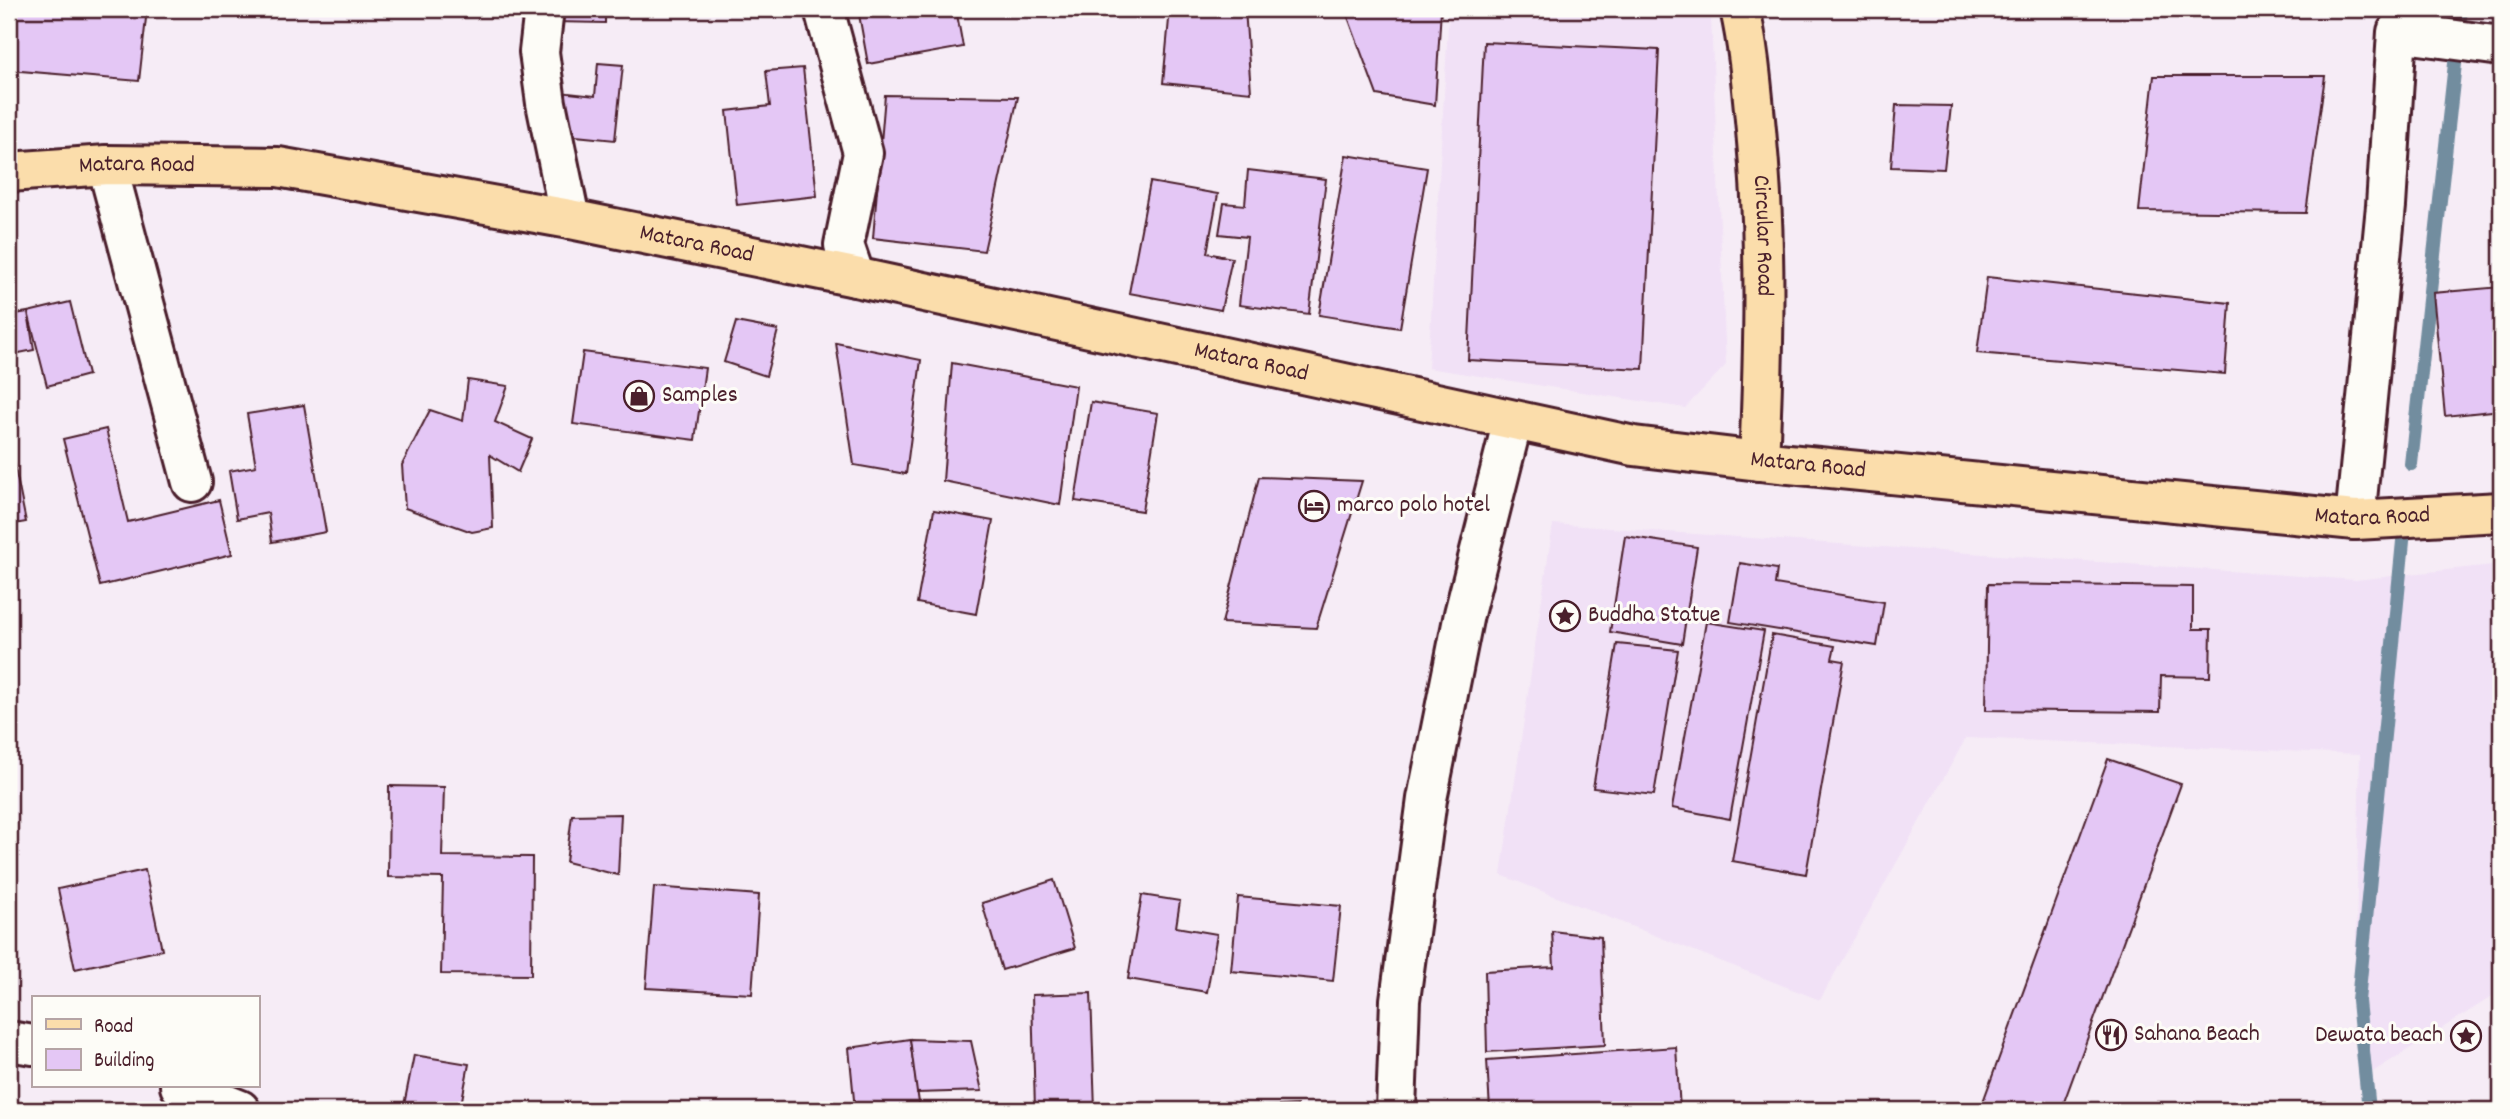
<svg xmlns="http://www.w3.org/2000/svg" width="2510" height="1119" viewBox="0 0 2510 1119" font-family="Dekko,sans-serif">
<style>
.built{fill:#f1e1f6}
.lines{fill:none;stroke-linecap:round;stroke-linejoin:round}
.stream{stroke:#728d9f;stroke-width:14}
.building{fill:#e4c7f5;stroke:#4a1f2b;stroke-width:2}
.minor-casing{stroke:#4a1f2b;stroke-width:44}
.major-casing{stroke:#4a1f2b;stroke-width:44}
.highway-casing{stroke:#4a1f2b;stroke-width:44}
.minor{stroke:#fdfcf7;stroke-width:38}
.major{stroke:#fbddab;stroke-width:38}
.highway{stroke:#fbddab;stroke-width:38}
.labels{text-anchor:middle;dominant-baseline:central;stroke-width:6;stroke-linejoin:round;paint-order:stroke}
.street-label{font-size:24px;fill:#4a1f2b;stroke:#fdfcf7}
.poi-label{font-size:24px;fill:#4a1f2b;stroke:#fdfcf7;text-anchor:start}
</style>
<rect width="100%" height="100%" fill="#f6ecf6"/>
<filter id="ink" filterUnits="userSpaceOnUse"><feTurbulence type="fractalNoise" baseFrequency=".0143" numOctaves="2"/><feDisplacementMap in="SourceGraphic" scale="14" xChannelSelector="R" yChannelSelector="G"/><feConvolveMatrix kernelMatrix="1 2 1 2 8 2 1 2 1" color-interpolation-filters="sRGB"/></filter>
<g filter="url(#ink)">
<g class="built">
<polygon points="1449,9 1646,9 1711,17 1726,365 1685,408 1428,368"/>
<polygon points="1553,524 2356,580 2501,564 2501,991 2360,1080 2352,1001 2356,938 2360,754 1966,738 1820,1000 1501,875"/>
</g>
<g class="lines">
<g class="stream">
<polyline points="2411,464 2461,9"/>
<polyline points="2369,1110 2358,1001 2404,531"/>
</g>
</g>
<g class="building">
<polygon points="9,9 147,9 139,81 9,70"/>
<polygon points="555,9 605,9 605,23 555,22"/>
<polygon points="858,9 956,9 963,47 868,64"/>
<polygon points="1170,9 1245,9 1251,92 1163,83"/>
<polygon points="1345,9 1441,9 1435,105 1377,95"/>
<polygon points="1484,42 1659,50 1643,369 1468,360"/>
<polygon points="598,63 623,65 615,140 556,134 560,92 595,96"/>
<polygon points="803,68 817,196 737,205 727,111 770,106 766,71"/>
<polygon points="2154,76 2325,76 2306,213 2139,211"/>
<polygon points="885,95 1018,97 984,251 873,238"/>
<polygon points="1896,105 1951,106 1944,169 1891,167"/>
<polygon points="1346,155 1427,168 1400,328 1319,315"/>
<polygon points="1248,170 1326,179 1309,314 1239,305 1247,237 1219,234 1224,203 1245,205"/>
<polygon points="1150,182 1218,194 1207,253 1232,258 1221,310 1129,293"/>
<polygon points="1987,277 2230,303 2225,374 1977,353"/>
<polygon points="2501,287 2501,410 2445,416 2433,293"/>
<polygon points="70,302 88,375 47,386 28,312"/>
<polygon points="28,312 34,350 9,355 9,315"/>
<polygon points="736,322 778,330 766,376 724,362"/>
<polygon points="836,343 921,360 906,474 854,465"/>
<polygon points="583,352 705,368 695,440 573,424"/>
<polygon points="952,363 1076,386 1060,505 943,481"/>
<polygon points="468,380 508,386 495,422 532,439 518,472 490,455 493,528 472,532 405,508 402,465 430,410 463,421"/>
<polygon points="1091,402 1158,413 1142,511 1075,501"/>
<polygon points="304,405 326,532 272,542 268,513 237,519 229,471 256,466 247,414"/>
<polygon points="106,429 128,522 219,500 232,554 100,586 63,439"/>
<polygon points="9,438 26,522 9,525"/>
<polygon points="1259,477 1362,481 1316,628 1222,623"/>
<polygon points="934,510 993,521 976,614 917,603"/>
<polygon points="1625,536 1697,547 1682,644 1610,632"/>
<polygon points="1740,563 1777,569 1775,584 1884,602 1877,646 1730,622"/>
<polygon points="1988,584 2193,587 2193,629 2211,629 2210,677 2161,676 2160,712 1986,710"/>
<polygon points="1706,622 1764,631 1730,819 1672,808"/>
<polygon points="1772,635 1835,646 1832,659 1844,661 1806,874 1732,861"/>
<polygon points="1617,644 1678,650 1654,795 1593,788"/>
<polygon points="2108,759 2181,784 2061,1110 1980,1110"/>
<polygon points="389,786 444,787 442,856 532,857 531,975 441,974 443,878 388,877"/>
<polygon points="621,814 618,875 566,862 572,815"/>
<polygon points="145,870 162,950 75,969 58,889"/>
<polygon points="1054,880 1075,948 1002,970 982,903"/>
<polygon points="654,887 759,895 752,994 646,988"/>
<polygon points="1142,895 1180,901 1176,927 1217,934 1207,992 1128,979"/>
<polygon points="1238,897 1341,906 1333,981 1231,971"/>
<polygon points="1552,931 1601,937 1605,1045 1487,1052 1485,971 1554,967"/>
<polygon points="1091,993 1095,1110 1035,1110 1032,995"/>
<polygon points="910,1039 920,1110 855,1110 849,1048"/>
<polygon points="910,1039 971,1041 982,1091 917,1093"/>
<polygon points="1676,1047 1680,1110 1490,1110 1487,1060"/>
<polygon points="414,1055 469,1064 460,1110 403,1110"/>
<polygon points="1297,1105 1297,1110 1257,1110 1257,1107"/>
</g>
<g class="lines">
<g class="minor-casing">
<g id="minor">
<polyline points="544,9 539,52 546,103 570,219"/>
<polyline points="824,9 863,153 844,245 855,277"/>
<polyline points="107,165 192,482"/>
<polyline points="2355,520 2386,206 2397,32 2501,46"/>
<polyline points="9,1041 33,1045"/>
<polyline points="180,1086 240,1110"/>
<polyline points="1396,1110 1400,1000 1427,799 1464,614 1513,420"/>
</g>
</g>
<g class="major-casing">
<g id="major">
<path id="s1" d="M1740,9C1749,49 1752,89 1756,130C1767,241 1764,351 1759,461"/>
</g>
</g>
<g class="highway-casing">
<g id="highway">
<path id="s2" d="M9,172L107,165L278,167L570,219L855,277L1634,446L1759,461L2355,520L2501,512"/>
</g>
</g>
<use href="#minor" class="minor"/>
<use href="#major" class="major"/>
<use href="#highway" class="highway"/>
</g>
</g>
<defs>
<g id="shop-ring" transform="scale(1.575)"><circle r="9.5" fill="#fdfcf7" stroke="#4a1f2b" stroke-width="1.5"/><path d="M-5-2.5h2.3a2.7 3.5 0 0 1 5.4 0H5L5.5 6h-11ZM-1.5-2.5h3a1.5 2.3 0 0 0-3 0Z" fill="#4a1f2b"/></g>
<g id="hotel-ring" transform="scale(1.575)"><circle r="9.5" fill="#fdfcf7" stroke="#4a1f2b" stroke-width="1.5"/><path d="M-6-4.5h1.5V1H6V5H4.5V3h-9V5H-6ZM-4 0a1.8 1.8 0 1 1 3.6 0ZM.5 0V-2.5h3Q6-2.5 6 0Z" fill="#4a1f2b"/></g>
<g id="sight-ring" transform="scale(1.575)"><circle r="9.5" fill="#fdfcf7" stroke="#4a1f2b" stroke-width="1.5"/><path d="M0-6L1.8-2.2L6-1.7L2.9 1.2L3.7 5.4L0 3.3L-3.7 5.4L-2.9 1.2L-6-1.7L-1.8-2.2Z" fill="#4a1f2b"/></g>
<g id="restaurant-ring" transform="scale(1.575)"><circle r="9.5" fill="#fdfcf7" stroke="#4a1f2b" stroke-width="1.5"/><path d="M-5-6h1v4h1v-4h1v4h1v-4h1v5L-1.5 .5V6h-2V.5L-5-1ZM5-6V6H3V1.5H1.5Q1.5-4 5-6Z" fill="#4a1f2b"/></g>
</defs>
<g fill-rule="evenodd">
<use href="#shop-ring" x="639" y="396"/>
<use href="#hotel-ring" x="1314" y="506"/>
<use href="#sight-ring" x="1565" y="616"/>
<use href="#restaurant-ring" x="2111" y="1035"/>
<use href="#sight-ring" x="2466" y="1036"/>
</g>
<g class="labels">
<g class="street-label">
<text stroke="none"><textPath href="#s2" startOffset="128">Matara Road</textPath></text>
<text stroke="none"><textPath href="#s1" startOffset="228">Circular Road</textPath></text>
<text stroke="none"><textPath href="#s2" startOffset="695">Matara Road</textPath></text>
<text stroke="none"><textPath href="#s2" startOffset="1262">Matara Road</textPath></text>
<text stroke="none"><textPath href="#s2" startOffset="1829">Matara Road</textPath></text>
<text stroke="none"><textPath href="#s2" startOffset="2396">Matara Road</textPath></text>
</g>
<g class="poi-label">
<text x="662" y="396">Samples</text>
<text x="1337" y="506">marco polo hotel</text>
<text x="1588" y="616">Buddha Statue</text>
<text x="2134" y="1035">Sahana Beach</text>
<text x="2443" y="1036" text-anchor="end">Dewata beach</text>
</g>
</g>
<rect width="2510" height="1119" fill="none" stroke="#fdfcf7" stroke-width="35"/>
<rect x="18" y="18" width="2475" height="1084" fill="none" stroke="#4a1f2b" stroke-width="2.5" filter="url(#ink)"/>
<rect x="32" y="996" width="228" height="91" fill="#fdfcf7" stroke="#b5a4a5" stroke-width="2"/>
<rect x="46" y="1019" width="35" height="10" fill="#fbddab" stroke="#b5a4a5" stroke-width="2"/>
<text x="94" y="1032" font-size="21" fill="#4a1f2b">Road</text>
<rect x="46" y="1049" width="35" height="21" fill="#e4c7f5" stroke="#b5a4a5" stroke-width="2"/>
<text x="94" y="1066" font-size="21" fill="#4a1f2b">Building</text>
</svg>
